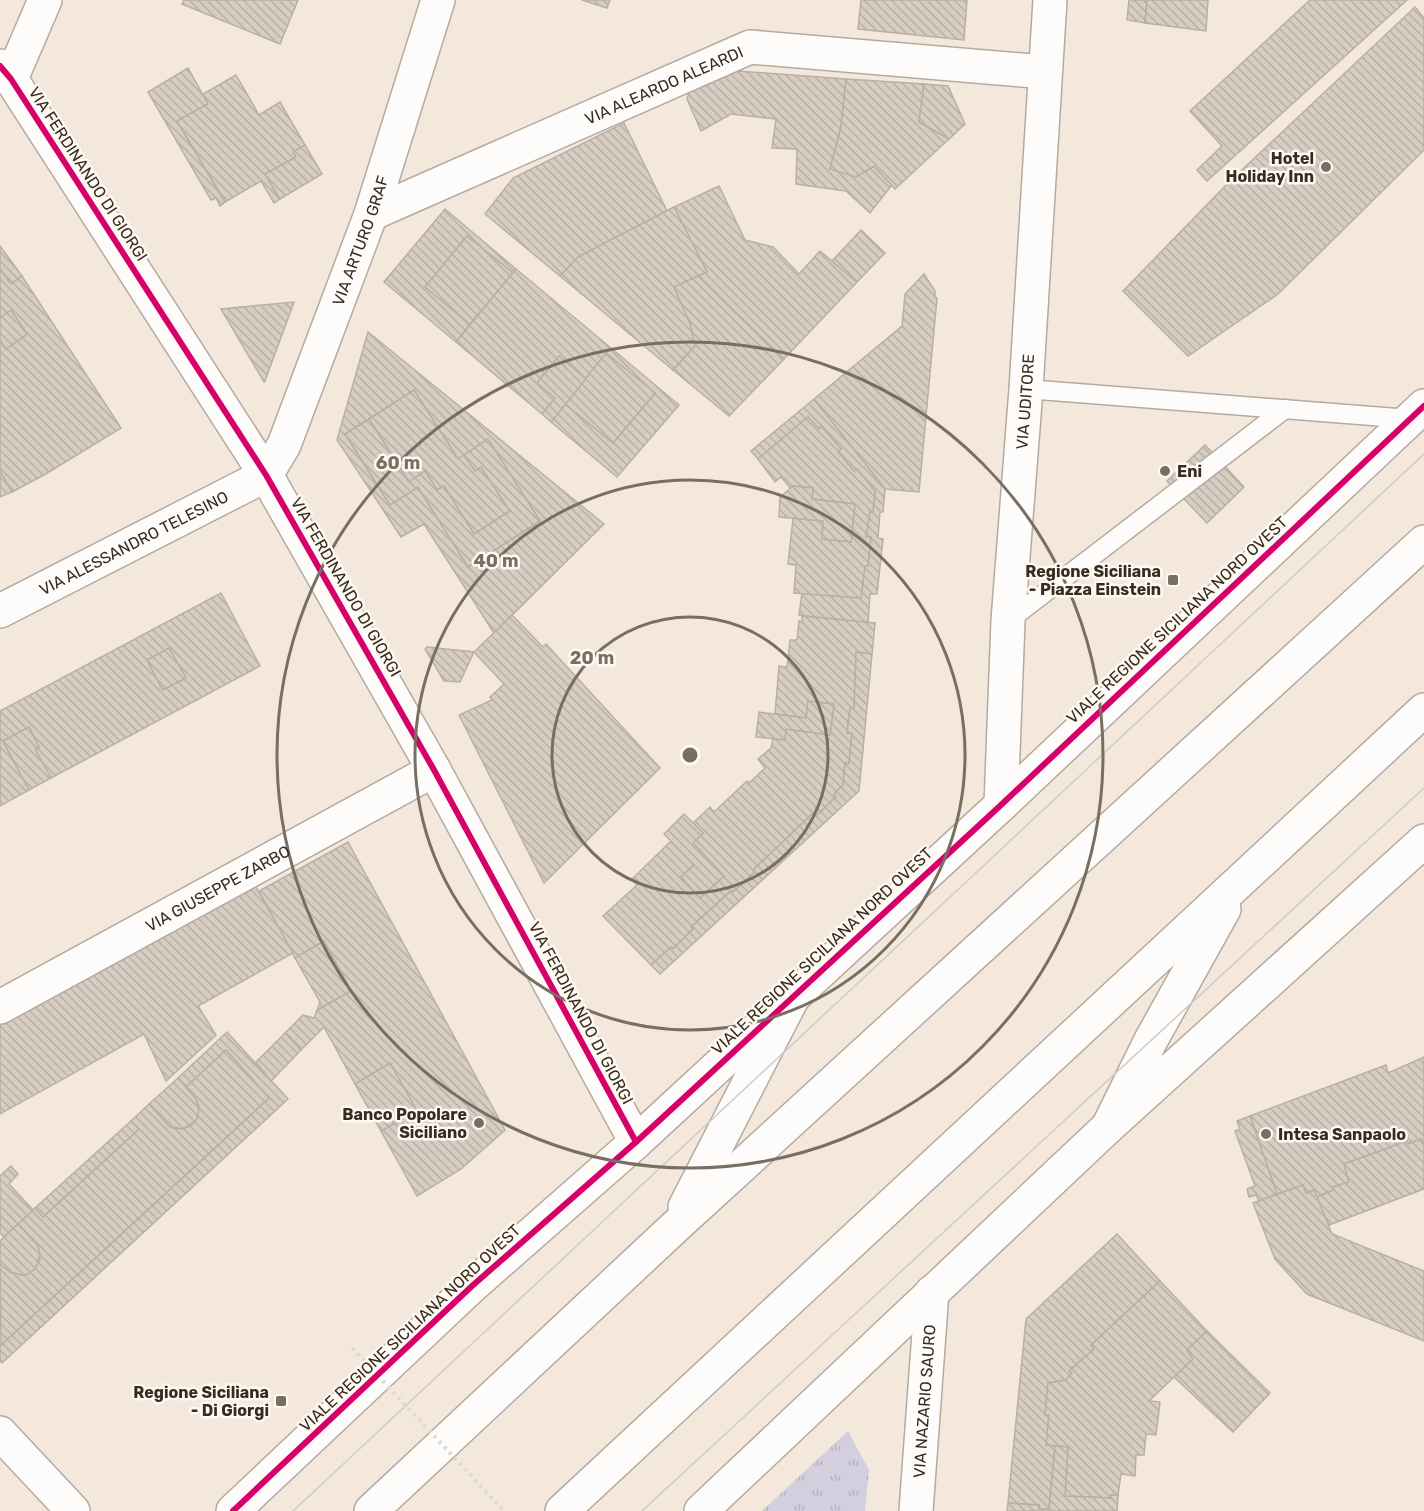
<svg xmlns="http://www.w3.org/2000/svg" width="1424" height="1511" viewBox="0 0 1424 1511" font-family="Rubik,sans-serif">
<style>
.grass{fill:url(#grass-tufts)}
.building{fill:url(#building-back-hatch);stroke:#b9afa4;stroke-width:1.5;fill-rule:evenodd}
.lines{fill:none;stroke-linecap:round;stroke-linejoin:round}
.service-casing{stroke:#b4aaa0;stroke-width:21}
.minor-casing{stroke:#b4aaa0;stroke-width:36}
.tertiary-casing{stroke:#b4aaa0;stroke-width:36}
.primary-casing{stroke:#b4aaa0;stroke-width:36}
.service{stroke:#fdfcfa;stroke-width:18}
.minor{stroke:#fdfcfa;stroke-width:33}
.tertiary{stroke:#fdfcfa;stroke-width:33}
.primary{stroke:#fdfcfa;stroke-width:33}
.tram{stroke:#cfcbc8;stroke-width:1.5}
.path-bridge{stroke:#dddad6;stroke-width:4;stroke-dasharray:3 4.5;stroke-linecap:butt}
.cycleway-casing{stroke:#fef9f3;stroke-width:10}
.cycleway{stroke:#d6006c;stroke-width:6}
.ring{fill:none;stroke:#786e62;stroke-width:3}
.poi-dot{fill:#786e62;stroke:#fef9f3;stroke-width:2}
.labels{text-anchor:middle;dominant-baseline:central;stroke-width:5;stroke-linejoin:round;paint-order:stroke}
.street-label{font-size:16px;fill:#362c21;stroke:#fef9f3}
.poi-label{font-size:16px;font-weight:bold;fill:#362c21;stroke:#fef9f3;text-anchor:end}
.centre{fill:#786e62;stroke:#fef9f3;stroke-width:3}
.ring-label{font-size:18px;text-anchor:middle;font-weight:bold;fill:#786e62;stroke:#fef9f3;stroke-width:5;stroke-linejoin:round;paint-order:stroke}
</style>
<defs>
<pattern id="grass-tufts" width="24" height="20" patternUnits="userSpaceOnUse" patternTransform="scale(1.5)"><rect width="24" height="20" fill="#d4cfde"/><path d="M3 7l-1-3M5 7V3M7 7l1-3M15 17l-1-3M17 17v-4M19 17l1-3" fill="none" stroke="#b7b2be"/></pattern>
<pattern id="building-back-hatch" width="6" height="6" patternUnits="userSpaceOnUse" patternTransform="scale(1.5)"><rect width="6" height="6" fill="#d7cdc2"/><path d="M-1 5l2 2M0 0l6 6M5-1l2 2" fill="none" stroke="#b9b0a6"/></pattern>
</defs>
<rect width="100%" height="100%" fill="#f4e8dc"/>
<polygon class="grass" points="848,1431 869,1470 865,1511 762,1511"/>
<g class="building">
<polygon points="184,0 298,0 280,44 182,4"/>
<polygon points="582,0 610,0 607,8"/>
<polygon points="861,0 967,0 964,40 858,29"/>
<polygon points="1129,0 1147,0 1145,23 1127,20"/>
<polygon points="1147,0 1208,0 1206,31 1145,23"/>
<polygon points="1310,0 1407,0 1207,181 1197,170 1222,146 1190,111"/>
<polygon points="1415,7 1424,18 1424,150 1278,294 1188,356 1123,291 1228,183"/>
<polygon points="188,68 208,104 177,121 225,202 220,206 216,198 211,200 148,92"/>
<polygon points="724,70 846,79 841,127 830,169 856,177 874,166 892,185 870,213 846,191 796,184 797,149 772,148 776,119 731,114 701,131 687,99 690,89"/>
<polygon points="236,75 259,115 280,102 305,145 293,152 296,157 265,174 280,199 274,203 261,181 225,202 177,121 208,104 203,94"/>
<polygon points="846,79 924,84 919,122 949,139 895,189 874,166 856,177 830,169 841,127"/>
<polygon points="924,84 948,86 965,124 949,139 919,122"/>
<polygon points="624,123 667,211 578,257 560,276 485,214 513,178"/>
<polygon points="305,145 322,174 280,199 265,174 296,157 293,152"/>
<polygon points="719,186 745,240 773,247 799,274 820,251 857,282 784,359 698,276 707,272 674,207"/>
<polygon points="674,207 707,272 674,287 690,323 695,346 673,370 560,276 578,257"/>
<polygon points="445,209 516,269 513,273 467,236 425,287 470,324 456,342 384,282"/>
<polygon points="861,230 885,253 857,282 832,261"/>
<polygon points="467,236 513,273 470,324 425,287"/>
<polygon points="0,246 22,276 11,284 0,269"/>
<polygon points="0,269 11,284 22,276 121,428 44,475 12,492 0,471 0,340 6,349 27,334 11,310 0,318"/>
<polygon points="516,269 611,348 586,379 559,356 537,383 555,398 542,414 456,342"/>
<polygon points="924,274 935,291 935,297 937,298 919,492 885,489 814,399 902,326 905,294"/>
<polygon points="698,276 784,359 729,416 673,370 695,346 690,323 674,287"/>
<polygon points="294,302 265,381 264,382 221,309"/>
<polygon points="11,310 27,334 6,349 0,340 0,318"/>
<path d="M368,332L604,524L494,633L424,524L401,537L337,440ZM414,390L458,459L488,439L540,521L468,567L418,487L390,505L345,434Z"/>
<polygon points="611,348 679,405 617,477 551,422 565,404 613,443 655,393 606,353"/>
<polygon points="606,353 655,393 613,443 565,404"/>
<polygon points="559,356 586,379 551,422 542,414 555,398 537,383"/>
<polygon points="414,390 458,459 464,455 475,471 481,467 510,511 474,534 444,486 437,490 425,471 409,482 369,419"/>
<polygon points="814,399 885,489 883,512 880,512 878,538 883,539 877,594 870,594 868,623 799,615 802,593 861,598 865,566 868,566 871,537 866,537 870,511 873,512 875,491 857,469 854,471 838,452 841,449 821,426 819,429 808,417 758,459 751,451"/>
<polygon points="808,417 819,429 821,426 841,449 838,452 854,471 857,469 875,491 873,512 870,511 866,537 871,537 868,566 865,566 861,598 794,593 796,565 788,564 793,518 823,521 822,539 851,542 855,504 812,499 813,488 793,486 791,489 781,477 775,482 758,459"/>
<polygon points="369,419 409,482 425,471 437,490 444,486 474,534 510,511 481,467 475,471 464,455 488,439 540,521 468,567 418,487 390,505 345,434"/>
<polygon points="1205,445 1244,487 1207,523 1167,481"/>
<polygon points="0,471 12,492 0,497"/>
<polygon points="793,486 813,488 812,499 855,504 851,542 822,539 823,521 779,517 780,497"/>
<path d="M221,593L260,666L51,778L35,749L39,747L29,727L3,741L29,790L0,806V711ZM169,648L186,678L163,690L147,660Z"/>
<polygon points="512,615 543,647 546,644 660,768 544,883 459,715 492,700 490,697 504,684 474,652"/>
<polygon points="802,616 875,623 872,654 856,652 854,709 850,708 847,733 852,733 849,764 845,763 843,785 834,794 836,797 816,816 813,813 753,870 755,872 733,892 732,890 691,927 693,929 673,949 671,947 651,965 603,916 637,885 632,879 671,841 694,865 681,877 700,898 724,876 693,843 703,833 693,823 710,807 714,812 747,781 749,783 765,768 758,759 771,748 773,739 785,740 786,729 830,735 834,704 808,701 806,718 775,714 779,666 787,667 790,640 797,640 799,621 802,622"/>
<polygon points="427,647 474,652 460,682 444,681 425,649"/>
<polygon points="169,648 186,678 163,690 147,660"/>
<polygon points="856,652 872,654 859,791 660,974 651,965 671,947 673,949 693,929 691,927 732,890 733,892 755,872 753,870 813,813 816,816 836,797 834,794 843,785 845,763 849,764 852,733 847,733 850,708 854,709"/>
<polygon points="808,701 834,704 830,735 786,729 785,740 756,737 759,712 806,718"/>
<polygon points="29,727 39,747 35,749 51,778 29,790 3,741"/>
<polygon points="684,814 703,833 693,843 724,876 700,898 681,877 694,865 664,834"/>
<polygon points="348,842 505,1130 461,1169 417,1196 381,1131 417,1111 390,1063 355,1084 324,1027 301,1050 285,1033 303,1015 314,1018 317,1010 351,991 324,941 295,958 259,891"/>
<polygon points="252,880 293,953 198,1006 216,1035 166,1081 144,1034 0,1114 0,1018"/>
<polygon points="324,941 351,991 317,1010 320,1002 295,958"/>
<polygon points="227,1032 288,1099 2,1363 0,1361 0,1344 1,1345 269,1098 226,1050 186,1087 178,1078"/>
<polygon points="285,1033 301,1050 271,1081 256,1062"/>
<polygon points="226,1050 269,1098 1,1345 0,1264 10,1272 22,1275 33,1270 40,1260 38,1246 18,1224 35,1208 43,1217 139,1129 131,1121 149,1104 172,1128 183,1129 192,1125 197,1117 199,1107 196,1099 186,1087"/>
<polygon points="1424,1057 1424,1146 1421,1139 1408,1144 1407,1141 1344,1164 1349,1182 1333,1187 1334,1190 1316,1197 1314,1190 1306,1193 1303,1185 1277,1194 1250,1116 1386,1065 1388,1073"/>
<polygon points="390,1063 417,1111 381,1131 355,1084"/>
<polygon points="178,1078 196,1099 199,1109 196,1121 183,1129 169,1126 149,1104"/>
<polygon points="1250,1116 1277,1194 1259,1201 1256,1195 1249,1197 1247,1189 1255,1186 1235,1131 1240,1129 1237,1121"/>
<polygon points="131,1121 139,1129 43,1217 35,1208"/>
<polygon points="1421,1139 1424,1146 1424,1189 1329,1225 1316,1197 1334,1190 1333,1187 1349,1182 1344,1164 1407,1141 1408,1144"/>
<polygon points="11,1166 18,1174 9,1184 33,1210 4,1237 0,1233 0,1176"/>
<polygon points="1303,1185 1306,1193 1314,1190 1332,1234 1424,1271 1424,1341 1307,1294 1275,1259 1253,1203"/>
<polygon points="18,1224 38,1246 40,1254 36,1268 28,1274 22,1275 10,1272 0,1264 0,1241"/>
<polygon points="1117,1234 1160,1281 1091,1345 1094,1349 1069,1371 1072,1373 1066,1380 1048,1383 1045,1415 1049,1415 1046,1445 1055,1446 1049,1509 1039,1509 1039,1505 1008,1503 1026,1319"/>
<polygon points="1160,1281 1207,1331 1187,1350 1193,1359 1149,1401 1160,1402 1156,1435 1146,1434 1144,1455 1136,1455 1135,1476 1121,1474 1118,1495 1111,1495 1111,1498 1065,1496 1068,1447 1046,1445 1049,1415 1045,1415 1048,1383 1066,1380 1072,1373 1069,1371 1094,1349 1091,1345"/>
<polygon points="1207,1331 1270,1393 1233,1432 1174,1377 1193,1359 1187,1350"/>
<polygon points="1055,1446 1068,1447 1065,1496 1111,1498 1111,1495 1118,1495 1117,1511 1007,1511 1008,1503 1039,1505 1039,1509 1049,1509"/>
</g>
<g class="lines">
<g class="service-casing">
<g id="service">
<polyline points="1026,389 1410,419"/>
<polyline points="1008,621 1285,409"/>
</g>
</g>
<g class="minor-casing">
<g id="minor">
<polyline points="0,66 11,79 266,475 434,770 636,1142"/>
<polyline points="11,79 45,0"/>
<path id="s1" d="M371,214L750,47L1045,72"/>
<path id="s2" d="M0,611L266,475L284,445L371,214L438,0"/>
<path id="s3" d="M1001,805L1008,621L1026,389L1050,0"/>
<path id="s4" d="M0,1007L434,770"/>
<polyline points="0,1433 73,1511"/>
<path id="s5" d="M916,1511L932,1292"/>
</g>
</g>
<g class="tertiary-casing">
<g id="tertiary">
<polyline points="233,1511 472,1286 636,1142 1001,805 1424,406"/>
<polyline points="701,1511 1108,1127 1424,841"/>
</g>
</g>
<g class="primary-casing">
<g id="primary">
<polyline points="1108,1127 1151,1040 1224,909"/>
<polyline points="685,1207 794,995"/>
<polyline points="371,1511 676,1226 1424,542"/>
<polyline points="562,1511 1424,710"/>
</g>
</g>
<use href="#service" class="service"/>
<use href="#minor" class="minor"/>
<use href="#tertiary" class="tertiary"/>
<use href="#primary" class="primary"/>
<g class="tram">
<polyline points="293,1511 1424,454"/>
<polyline points="642,1511 1424,788"/>
</g>
<polyline class="path-bridge" points="352,1348 504,1511"/>
<g class="cycleway-casing">
<g id="cycleway">
<polyline points="0,66 11,79 266,475 434,770 636,1142"/>
<polyline points="233,1511 472,1286 636,1142 1001,805 1424,406"/>
</g>
</g>
<use href="#cycleway" class="cycleway"/>
</g>
<g class="ring">
<circle cx="690" cy="755" r="138"/>
<circle cx="690" cy="755" r="275"/>
<circle cx="690" cy="755" r="413"/>
</g>
<g class="poi-dot">
<circle cx="1326" cy="167" r="6"/>
<circle cx="1165" cy="471" r="6"/>
<rect x="1167" y="574" width="12" height="12" rx="3"/>
<circle cx="479" cy="1123" r="6"/>
<circle cx="1266" cy="1134" r="6"/>
<rect x="275" y="1395" width="12" height="12" rx="3"/>
</g>
<g class="labels">
<g class="street-label">
<text stroke="none"><textPath href="#s1" startOffset="320">VIA ALEARDO ALEARDI</textPath></text>
<text transform="translate(88 174) rotate(57)">VIA FERDINANDO DI GIORGI</text>
<text stroke="none"><textPath href="#s2" startOffset="552">VIA ARTURO GRAF</textPath></text>
<text stroke="none"><textPath href="#s3" startOffset="404">VIA UDITORE</textPath></text>
<text stroke="none"><textPath href="#s2" startOffset="150">VIA ALESSANDRO TELESINO</textPath></text>
<text transform="translate(346 587) rotate(60)">VIA FERDINANDO DI GIORGI</text>
<text transform="translate(1177 620) rotate(-43)">VIALE REGIONE SICILIANA NORD OVEST</text>
<text stroke="none"><textPath href="#s4" startOffset="248">VIA GIUSEPPE ZARBO</textPath></text>
<text transform="translate(822 951) rotate(-43)">VIALE REGIONE SICILIANA NORD OVEST</text>
<text transform="translate(581 1013) rotate(62)">VIA FERDINANDO DI GIORGI</text>
<text transform="translate(410 1328) rotate(-43)">VIALE REGIONE SICILIANA NORD OVEST</text>
<text stroke="none"><textPath href="#s5" startOffset="110">VIA NAZARIO SAURO</textPath></text>
</g>
<g class="poi-label">
<text x="1314" y="158">Hotel<tspan x="1314" dy="18">Holiday Inn</tspan></text>
<text x="1177" y="471" text-anchor="start">Eni</text>
<text x="1161" y="571">Regione Siciliana<tspan x="1161" dy="18">- Piazza Einstein</tspan></text>
<text x="467" y="1114">Banco Popolare<tspan x="467" dy="18">Siciliano</tspan></text>
<text x="1278" y="1134" text-anchor="start">Intesa Sanpaolo</text>
<text x="269" y="1392">Regione Siciliana<tspan x="269" dy="18">- Di Giorgi</tspan></text>
</g>
</g>
<circle cx="690" cy="755" r="9" class="centre"/>
<g class="ring-label">
<text x="398" y="469">60 m</text>
<text x="496" y="567">40 m</text>
<text x="592" y="664">20 m</text>
</g>
</svg>
